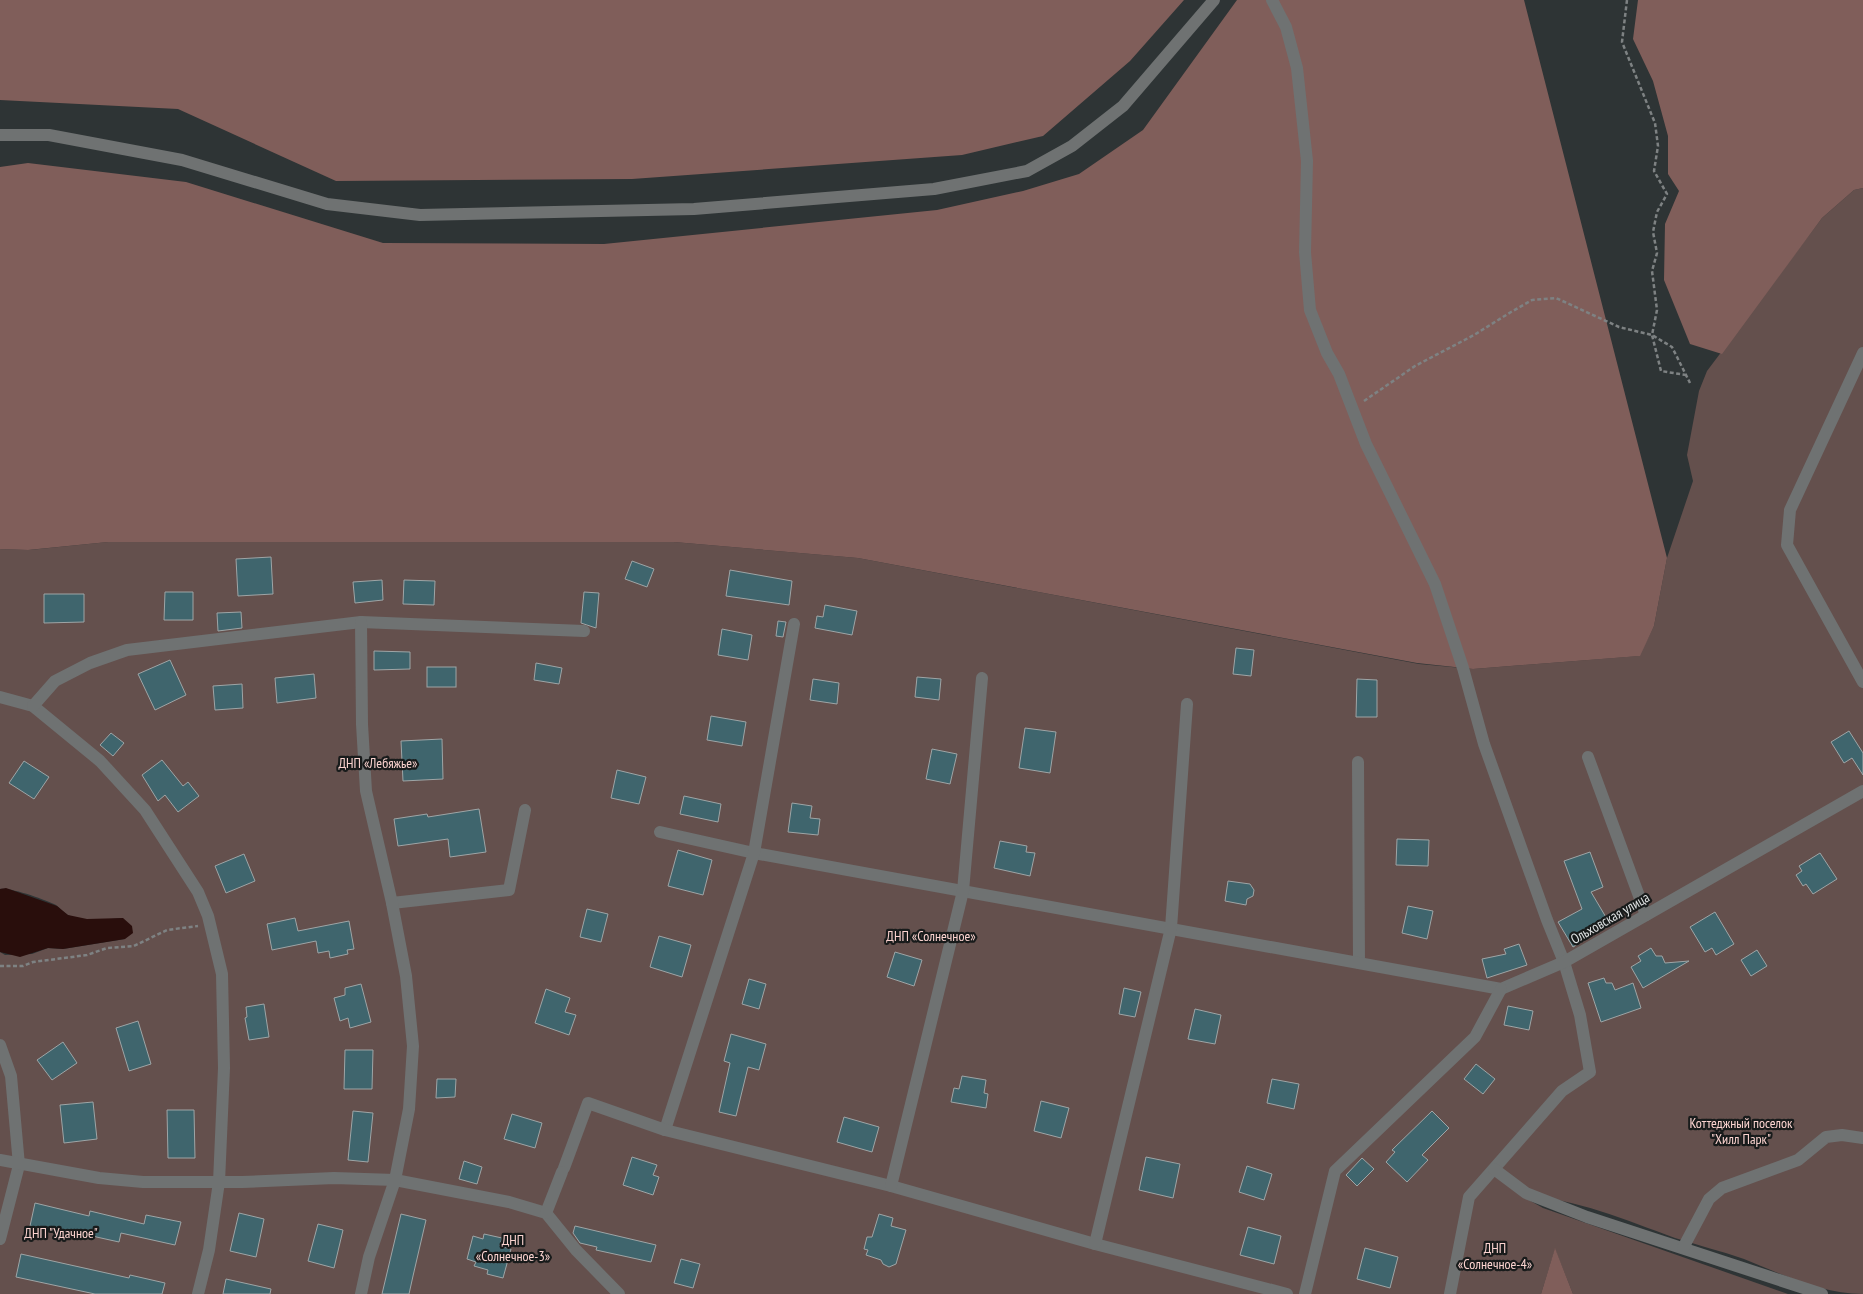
<svg xmlns="http://www.w3.org/2000/svg" width="1863" height="1294" viewBox="0 0 1863 1294" font-family="'PT Sans Narrow',sans-serif">
<style>
.green{fill:#64504d}
.forest{fill:#805e5a}
.water{fill:#290e0c}
.building{fill:#3f656d;stroke:#9ea5a6}
.lines{fill:none;stroke-linecap:round;stroke-linejoin:round}
.path{stroke:#7e8283;stroke-width:2.5;stroke-dasharray:4 2.5;stroke-linecap:butt}
.minor{stroke:#6f7272;stroke-width:12}
.labels{text-anchor:middle;dominant-baseline:central;stroke-width:4.5;stroke-linejoin:round;paint-order:stroke}
.park-label{font-size:14px;fill:#fcd4d0;stroke:#181b1b}
.street-label{font-size:14px;fill:#e0e3e4;stroke:#181b1b}
</style>
<rect width="100%" height="100%" fill="#2e3435"/>
<path class="green" d="M1863,188V1294C1821,1294 1782,1274 1744,1259C1721,1251 1697,1245 1675,1238C1625,1220 1575,1198 1522,1196L1543,1208L1788,1294H1573L1555,1249L1541,1294H0V952L5,955L32,954L48,948L63,949L125,939L123,918C106,919 84,923 68,915C64,913 60,908 56,905C46,900 10,887 0,889V549L29,550L108,542H674L858,558L1419,664L1473,669L1639,656L1654,626L1667,558L1693,481L1687,455L1699,391L1707,371L1822,218L1854,190Z"/>
<g class="forest">
<polygon points="0,0 1184,0 1130,61 1043,136 962,155 632,179 336,181 178,109 0,100"/>
<polygon points="1237,0 1524,0 1667,558 1654,626 1640,656 1473,669 1417,663 858,558 674,542 108,542 28,550 0,549 0,167 28,163 186,182 383,243 604,244 937,210 1023,191 1079,174 1143,130"/>
<polygon points="1638,0 1863,0 1863,188 1854,190 1822,218 1722,354 1690,344 1664,280 1665,224 1679,191 1668,174 1668,136 1653,81 1633,39"/>
<polygon points="1555,1248 1573,1294 1541,1294"/>
</g>
<polygon class="water" points="6,888 57,906 68,915 87,919 123,918 132,926 133,933 125,939 63,949 48,948 20,957 0,952 0,889"/>
<g class="building">
<polygon points="271,557 273,594 238,596 236,559"/>
<polygon points="632,561 654,569 647,587 625,579"/>
<polygon points="730,570 792,581 789,605 726,596"/>
<polygon points="382,580 383,600 355,603 353,582"/>
<polygon points="404,580 435,581 434,605 403,604"/>
<polygon points="165,592 193,592 193,620 164,620"/>
<polygon points="584,592 599,593 596,628 581,623"/>
<polygon points="44,594 84,594 84,622 44,623"/>
<polygon points="825,605 857,611 852,635 815,628 817,616 823,617"/>
<polygon points="241,612 242,628 218,631 217,613"/>
<polygon points="778,621 786,622 783,637 776,636"/>
<polygon points="722,629 752,635 748,660 718,655"/>
<polygon points="1236,648 1254,650 1251,676 1233,674"/>
<polygon points="374,651 410,652 410,669 374,670"/>
<polygon points="170,660 186,695 155,710 138,674"/>
<polygon points="536,663 562,668 559,684 534,680"/>
<rect x="427" y="667" width="29" height="20"/>
<polygon points="314,674 316,698 277,703 275,678"/>
<polygon points="917,677 941,679 939,700 915,697"/>
<polygon points="813,679 839,683 837,704 810,700"/>
<polygon points="1357,679 1377,680 1377,717 1356,717"/>
<polygon points="242,684 243,708 215,710 213,686"/>
<polygon points="711,716 746,722 742,746 707,740"/>
<polygon points="1025,728 1056,732 1050,773 1019,768"/>
<polygon points="1849,731 1863,753 1863,775 1852,758 1844,763 1831,742"/>
<polygon points="111,733 124,743 113,756 100,745"/>
<polygon points="442,739 443,779 403,781 401,741"/>
<polygon points="932,749 957,754 950,784 926,779"/>
<polygon points="162,760 183,786 188,782 199,796 178,812 165,795 158,801 142,775"/>
<polygon points="24,761 49,777 34,799 9,783"/>
<polygon points="617,770 646,777 639,804 611,798"/>
<polygon points="684,796 721,804 718,822 680,814"/>
<polygon points="792,803 812,806 810,818 820,819 818,835 788,832"/>
<polygon points="479,809 486,852 450,857 448,839 398,846 394,819 427,814 428,817"/>
<polygon points="1397,839 1429,840 1428,866 1396,865"/>
<polygon points="1000,841 1027,846 1026,852 1035,853 1030,876 994,868"/>
<polygon points="678,850 712,860 703,895 668,886"/>
<polygon points="1590,852 1603,887 1591,892 1610,924 1573,947 1558,922 1582,909 1564,861"/>
<polygon points="1820,853 1837,879 1813,894 1806,884 1803,886 1796,875 1802,871 1799,866"/>
<polygon points="244,854 255,881 226,893 215,866"/>
<polygon points="1228,881 1250,884 1254,890 1253,896 1247,899 1246,905 1225,901"/>
<polygon points="1408,906 1433,911 1427,939 1402,933"/>
<polygon points="587,909 608,914 601,942 580,937"/>
<polygon points="1715,912 1734,944 1716,955 1712,948 1705,952 1690,927"/>
<polygon points="295,918 298,931 349,921 354,949 347,950 348,954 330,958 329,951 318,953 316,941 272,950 267,924"/>
<polygon points="659,936 691,945 682,977 650,967"/>
<polygon points="1519,944 1527,965 1487,978 1482,959 1506,954 1504,949"/>
<polygon points="1651,948 1656,956 1662,956 1665,963 1689,961 1643,988 1631,967 1641,961 1638,956"/>
<polygon points="1757,950 1767,966 1751,976 1741,960"/>
<polygon points="895,952 922,960 914,986 887,977"/>
<polygon points="1604,978 1606,983 1612,983 1615,990 1633,983 1641,1008 1601,1022 1588,983"/>
<polygon points="749,979 766,984 759,1009 742,1004"/>
<polygon points="361,984 371,1022 350,1028 348,1018 340,1021 334,998 345,995 345,988"/>
<polygon points="1124,988 1141,992 1135,1017 1119,1014"/>
<polygon points="546,989 570,998 565,1012 576,1015 569,1035 535,1023"/>
<polygon points="264,1004 269,1037 249,1040 245,1018 247,1017 246,1007"/>
<polygon points="1508,1006 1533,1011 1529,1030 1504,1025"/>
<polygon points="1195,1009 1221,1015 1215,1044 1188,1039"/>
<polygon points="138,1021 151,1064 129,1071 116,1028"/>
<polygon points="731,1034 766,1044 759,1070 748,1067 736,1116 719,1112 730,1063 724,1061"/>
<polygon points="63,1042 77,1063 52,1080 37,1060"/>
<polygon points="345,1050 373,1050 372,1089 344,1089"/>
<polygon points="1476,1064 1495,1079 1483,1094 1464,1079"/>
<polygon points="962,1076 986,1080 984,1093 988,1094 986,1108 951,1102 954,1088 959,1089"/>
<polygon points="437,1079 456,1079 455,1097 436,1098"/>
<polygon points="1272,1079 1299,1084 1294,1109 1267,1103"/>
<polygon points="1041,1101 1069,1108 1061,1138 1034,1131"/>
<polygon points="93,1102 97,1139 64,1143 60,1105"/>
<polygon points="167,1110 194,1110 195,1158 168,1158"/>
<polygon points="353,1111 373,1113 368,1162 348,1160"/>
<polygon points="1432,1111 1449,1128 1422,1155 1428,1160 1407,1182 1386,1162 1395,1152 1392,1150"/>
<polygon points="512,1114 542,1123 535,1148 504,1139"/>
<polygon points="844,1117 879,1127 872,1152 837,1142"/>
<polygon points="632,1157 657,1165 653,1175 659,1177 653,1195 623,1185"/>
<polygon points="1146,1157 1180,1164 1173,1198 1139,1190"/>
<polygon points="1362,1158 1374,1169 1357,1186 1346,1175"/>
<polygon points="464,1161 482,1167 477,1184 459,1179"/>
<polygon points="1247,1166 1272,1174 1264,1200 1239,1192"/>
<polygon points="35,1203 89,1216 90,1211 144,1224 146,1215 181,1222 175,1245 121,1233 119,1242 65,1230 64,1234 30,1226"/>
<polygon points="239,1213 264,1219 256,1257 230,1251"/>
<polygon points="401,1214 426,1220 413,1276 409,1294 382,1294"/>
<polygon points="879,1214 893,1218 891,1226 906,1230 896,1264 889,1267 883,1264 881,1260 866,1255 868,1250 864,1249 867,1237 872,1237"/>
<polygon points="318,1224 343,1230 334,1268 308,1261"/>
<polygon points="575,1226 656,1245 651,1262 596,1250 597,1247 580,1243 573,1233"/>
<polygon points="1248,1227 1281,1236 1274,1264 1240,1255"/>
<polygon points="484,1234 502,1238 500,1246 511,1249 503,1278 487,1274 488,1270 474,1266 476,1262 467,1259 473,1236 483,1239"/>
<polygon points="1365,1248 1398,1257 1390,1288 1357,1279"/>
<polygon points="21,1254 129,1278 130,1275 165,1283 162,1294 95,1294 16,1277"/>
<polygon points="681,1259 700,1264 693,1288 674,1283"/>
<polygon points="226,1279 271,1289 270,1294 223,1294"/>
</g>
<g class="lines">
<g class="path">
<polyline points="1627,0 1622,42 1655,123 1658,146 1654,171 1667,194 1657,212 1653,232 1657,253 1652,271 1657,310 1652,335 1661,371 1686,375"/>
<polyline points="1364,401 1415,366 1474,335 1511,312 1532,300 1556,298 1619,327 1652,335 1672,347 1690,383"/>
<polyline points="0,966 23,966 33,962 87,955 107,948 134,946 167,930 198,926"/>
</g>
<g class="minor">
<polyline points="1272,0 1286,27 1297,68 1307,161 1305,252 1310,310 1327,353 1339,374 1366,444 1435,584 1463,668 1484,744 1547,920 1564,962 1580,1015 1590,1072 1562,1091 1469,1197 1450,1294"/>
<polyline points="0,135 49,135 182,160 327,204 420,215 694,209 934,189 1027,171 1072,146 1123,106 1214,0"/>
<polyline points="1863,353 1790,510 1787,545 1863,682"/>
<polyline points="0,697 33,706 100,761 145,810 198,892 208,916 222,974 224,1068 219,1182 209,1250 198,1294"/>
<polyline points="33,706 55,681 90,663 127,650 361,622 584,631"/>
<polyline points="1588,757 1646,915"/>
<polyline points="1358,762 1359,963"/>
<polyline points="660,832 754,853 1501,989 1564,962 1863,791"/>
<polyline points="392,903 509,890 525,810"/>
<polyline points="0,1045 11,1076 19,1165 0,1239"/>
<polyline points="665,1130 754,853 794,624"/>
<polyline points="0,1160 99,1178 143,1182 242,1182 334,1178 395,1180 509,1202 546,1213 576,1250 619,1294"/>
<polyline points="564,1168 588,1103 665,1130 891,1186 1095,1244 1287,1294"/>
<polyline points="1494,1169 1526,1193 1587,1217 1822,1294"/>
<polyline points="891,1186 963,891 982,678"/>
<polyline points="546,1213 562,1172"/>
<polyline points="1095,1244 1171,928 1187,704"/>
<polyline points="1683,1248 1709,1199 1722,1188 1798,1160 1826,1137 1842,1135 1863,1138"/>
<polyline points="361,1294 369,1257 395,1180 409,1109 413,1046 406,976 392,903 366,791 362,724 361,622"/>
<polyline points="1305,1294 1335,1171 1475,1037 1501,989"/>
</g>
</g>
<g class="labels">
<g class="park-label">
<text x="378" y="763">ДНП «Лебяжье»</text>
<text x="931" y="936">ДНП «Солнечное»</text>
<text x="1741" y="1123">Коттеджный поселок<tspan x="1741" dy="16">"Хилл Парк"</tspan></text>
<text x="61" y="1233">ДНП "Удачное"</text>
<text x="513" y="1240">ДНП<tspan x="513" dy="16">«Солнечное-3»</tspan></text>
<text x="1495" y="1248">ДНП<tspan x="1495" dy="16">«Солнечное-4»</tspan></text>
</g>
<g class="street-label">
<text transform="translate(1610 918) rotate(-30)">Ольховская улица</text>
</g>
</g>
</svg>
